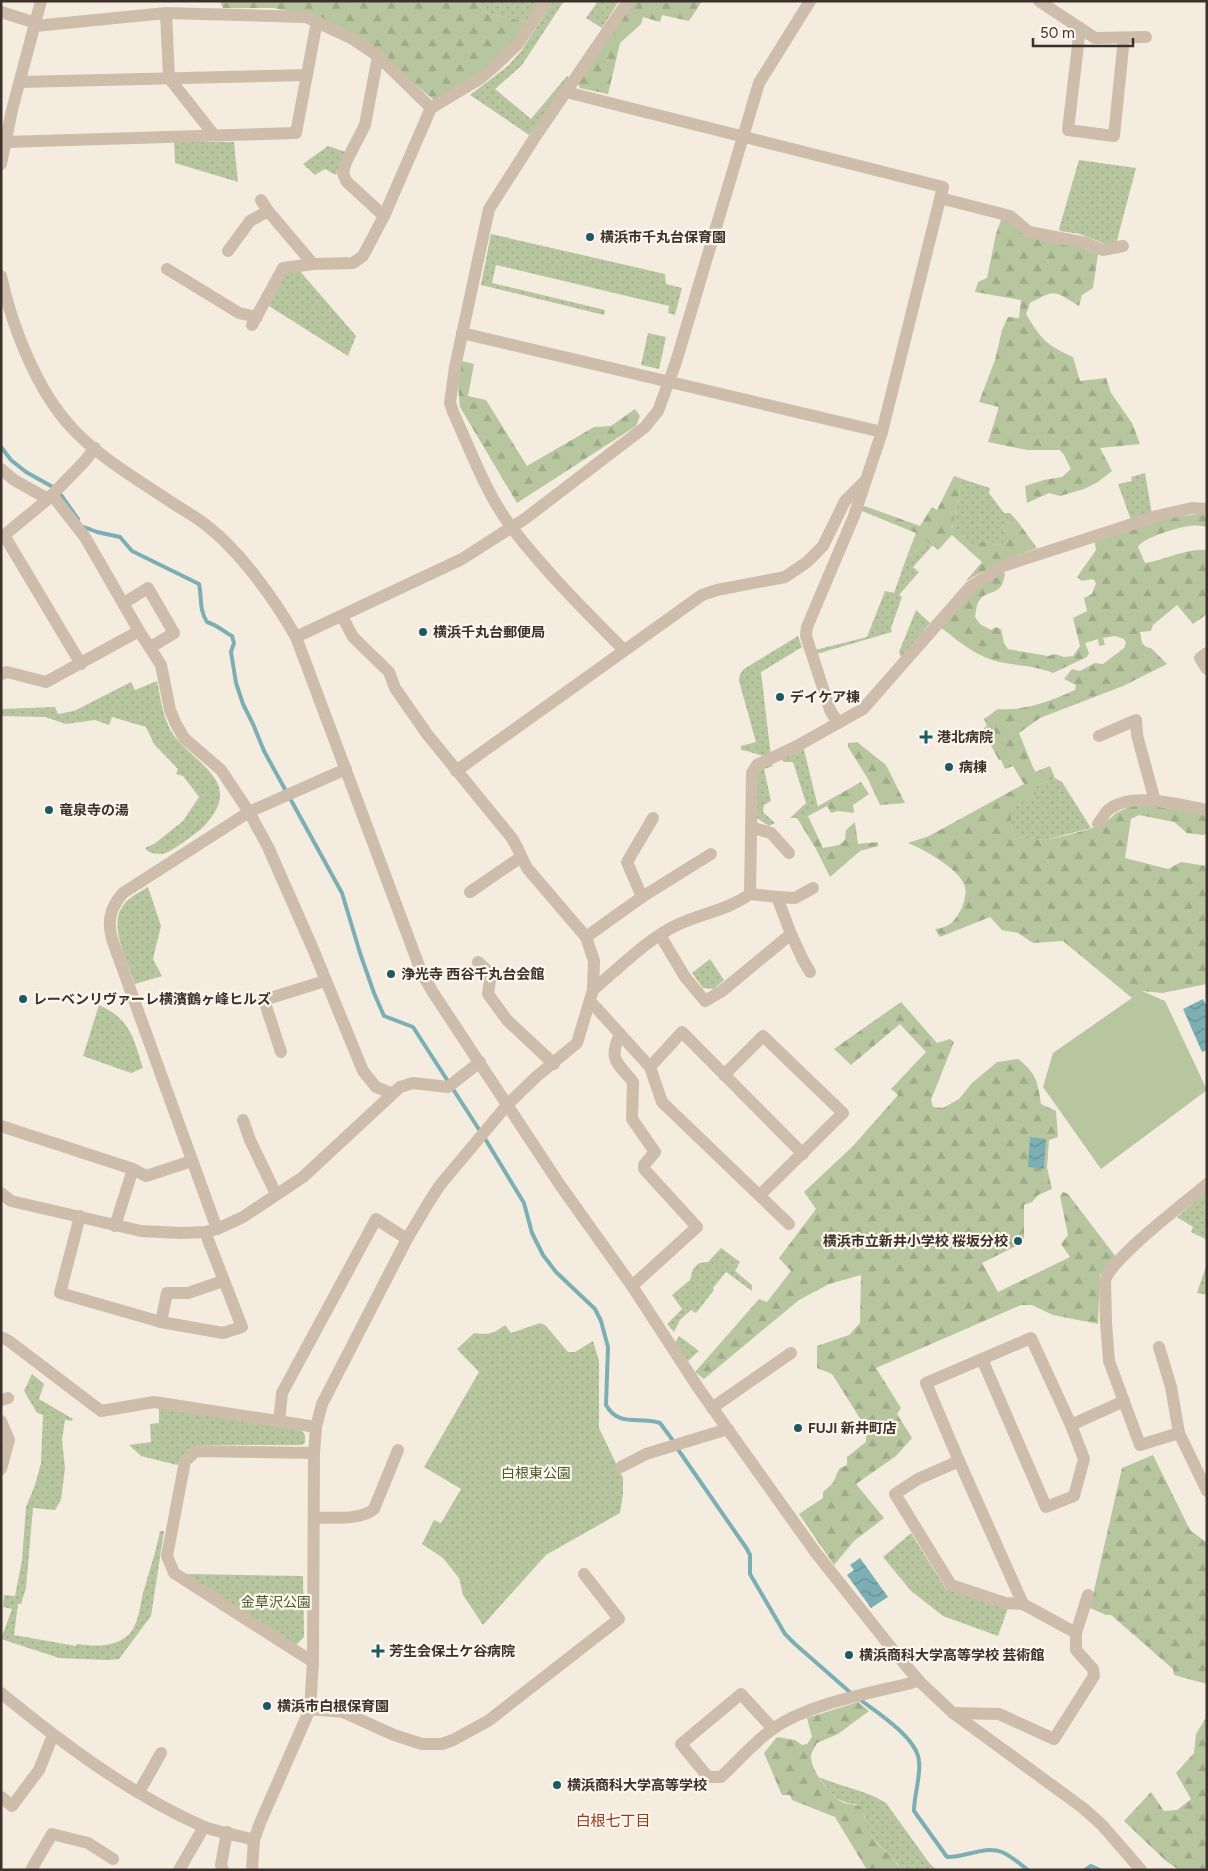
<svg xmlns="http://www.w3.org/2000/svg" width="1208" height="1871" viewBox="0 0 1208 1871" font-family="Figtree,'Noto Sans JP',sans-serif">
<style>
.grass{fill:url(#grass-dots)}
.forest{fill:url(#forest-firs)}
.pitch{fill:#b7c69e}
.water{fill:url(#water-waves)}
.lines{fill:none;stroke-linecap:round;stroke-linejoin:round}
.stream{stroke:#7cafb4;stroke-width:4}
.minor{stroke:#cebdaa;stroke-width:12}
.tertiary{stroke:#cebdaa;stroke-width:12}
.poi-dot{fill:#1c5961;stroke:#fcf6ed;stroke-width:2}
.labels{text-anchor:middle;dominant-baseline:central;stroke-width:4.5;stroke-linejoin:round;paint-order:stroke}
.poi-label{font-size:14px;font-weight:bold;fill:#3c302a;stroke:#fcf6ed;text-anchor:start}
.park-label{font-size:14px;fill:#485c2c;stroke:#fcf6ed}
.neighbourhood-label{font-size:15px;fill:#913e1d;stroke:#fcf6ed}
</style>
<defs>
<pattern id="grass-dots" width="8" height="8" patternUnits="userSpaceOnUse" patternTransform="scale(1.25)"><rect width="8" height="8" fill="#b7c69e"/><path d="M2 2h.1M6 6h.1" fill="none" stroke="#9eaa88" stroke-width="1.8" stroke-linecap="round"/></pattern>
<pattern id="forest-firs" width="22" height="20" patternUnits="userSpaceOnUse" patternTransform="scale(1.25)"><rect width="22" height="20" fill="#b7c69e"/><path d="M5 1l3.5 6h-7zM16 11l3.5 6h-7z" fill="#9eaa88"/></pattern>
<pattern id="water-waves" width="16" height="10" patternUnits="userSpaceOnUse" patternTransform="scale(1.25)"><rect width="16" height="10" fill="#7cafb4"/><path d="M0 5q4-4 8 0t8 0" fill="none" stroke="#678f93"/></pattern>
</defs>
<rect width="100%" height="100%" fill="#f5ece0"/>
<g class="grass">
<polygon points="475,1 540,1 527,22 486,13"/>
<polygon points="553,1 564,1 522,65 495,89 531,119 567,76 570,80 529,135 470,95 508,66 522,50"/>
<polygon points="598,1 619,1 602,28 586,18"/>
<polygon points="174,142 234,142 238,182 175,163"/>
<polygon points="328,146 346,152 340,162 336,175 325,169 315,175 303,164"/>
<polygon points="1079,160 1136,168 1116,244 1106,244 1080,234 1060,231 1059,229"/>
<polygon points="491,234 665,274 666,284 682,288 675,315 668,313 669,306 496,265 492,283 605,310 604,315 481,285"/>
<polygon points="286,270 299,270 356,336 348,356 269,306"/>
<polygon points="648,333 666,337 659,369 641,365"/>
<polygon points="1145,473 1152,514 1131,520 1118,484 1132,481 1131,477"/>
<polygon points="962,479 990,488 989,493 1004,513 1010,513 1018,522 1005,523 1002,527 1008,535 1007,541 1000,545 983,541 974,547 969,544 952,529"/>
<polygon points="927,541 933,545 913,567 919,572 899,595 902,597 891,628 892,632 813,655 811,651 867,637 885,591 894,593 906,559"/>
<polygon points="916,610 930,623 901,658 899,652"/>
<path d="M798,636L802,647L761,672L771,757C761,757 751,751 741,750V746L756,742L739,681L740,674L744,669Z"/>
<path d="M157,681C161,700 163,722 176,738C188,754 219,772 220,793C221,805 213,816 206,824C202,830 173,850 166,853C159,855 149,854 145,848L154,844L183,821L199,797L183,776L176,774L178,769L154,744L146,727L112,717L109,725L95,720L66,724L45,717L1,716V709L55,707L58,714L74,711L131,682L135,690Z"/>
<polygon points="803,746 818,807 797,818 790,818 806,803 793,762 784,762 781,759"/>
<polygon points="771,763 773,766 764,769 771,801 764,805 763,812 775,823 769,826 757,818 757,774 759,768"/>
<path d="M1055,778L1062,782L1091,828L1045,840L1015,837C1004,812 1016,804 1035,794L1036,786Z"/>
<path d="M148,887L161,926L153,959L162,976L135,984C128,962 106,923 125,903C131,896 140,892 148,887Z"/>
<polygon points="710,959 724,980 714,989 703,988 692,973"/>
<path d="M99,1005C131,1020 133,1037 143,1068L131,1073L83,1056Z"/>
<polygon points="1207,1191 1207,1240 1191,1232 1193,1227 1177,1217"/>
<polygon points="721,1248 740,1262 735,1271 752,1285 752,1291 726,1272 713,1288 714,1290 696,1313 691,1310 680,1320 674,1332 667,1324 682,1309 672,1295 690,1280 693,1269 699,1263 708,1262"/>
<polygon points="1207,1263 1207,1295 1197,1293"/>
<path d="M540,1323L545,1325L568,1352H575L593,1341L599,1361V1428L623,1478V1494L620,1513L546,1555L483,1625L463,1595L459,1578L443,1558L422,1544L434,1520L441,1523L461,1489L424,1467L479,1372L457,1349L474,1333C490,1335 492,1334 505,1325L511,1333Z"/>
<polygon points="679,1336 699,1351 688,1361 675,1343"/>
<path d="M32,1374L44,1384L39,1399L73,1419L72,1421L65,1420L62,1440L65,1468L61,1500L55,1510L33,1508L26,1588L21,1604H18L14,1635L76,1646L77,1644C92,1646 113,1648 127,1636C138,1627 140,1607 143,1593C149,1572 156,1552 160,1531H164L151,1616L119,1659L107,1660L59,1658L1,1639L12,1609L3,1607L4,1595L15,1596L22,1560L26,1507L35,1485L41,1463L43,1415L37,1413L24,1391Z"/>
<polygon points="159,1408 301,1430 305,1435 305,1443 301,1445 201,1445 187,1452 177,1465 141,1456 129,1445 151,1442 150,1424 159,1423"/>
<polygon points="911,1533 946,1589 1008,1608 998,1636 943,1616 911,1591 883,1557"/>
<polygon points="186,1574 303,1576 304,1637 295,1646"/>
<path d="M819,1777C841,1787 866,1790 886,1803L930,1864L937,1870H900L898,1864L874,1840L867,1829L864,1814L856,1804C836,1803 830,1792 819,1777Z"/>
</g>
<g class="forest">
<polygon points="220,1 475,1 486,13 527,22 510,46 493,64 435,101 363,40 308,15 273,8 223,8"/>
<polygon points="633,1 702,1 689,21 662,15 660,22 643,17 641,24 620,43 608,94 580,88 578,84"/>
<path d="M1001,220H1008L1098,254L1093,288L1082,295L1079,306C1053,290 1056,289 1030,303L1026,314C1041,339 1046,345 1073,357L1080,381L1106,378L1111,393L1132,423L1140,444L1100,448L1112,471L1098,482L1084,489L1060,496L1049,493L1027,503L1025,486L1044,480L1062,477L1071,469L1064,455L1060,450H1027L988,442L999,407L979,402L995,360L1002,330L1008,317L1019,318L1021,300L975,292L978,282L987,278L996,234Z"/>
<polygon points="462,361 474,364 468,396 486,400 527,466 594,427 611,426 635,409 640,416 636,426 517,503 460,407 458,384"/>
<path d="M954,476L962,479L952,529C963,531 965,535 969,544L974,546L983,541L1000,545L1007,541L1008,535L1002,527L1005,523L1018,522L1037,548L1002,561L966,581L982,562L952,535L938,550L927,541L906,559L916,533L857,509L859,504L920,526L932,507L937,510Z"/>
<path d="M1199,514H1207V527C1202,526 1195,525 1190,526C1179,527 1142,538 1138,547L1145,563C1166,560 1186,548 1207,550V614L1193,624L1177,605L1153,625L1151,631L1140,632C1142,641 1141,647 1151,648L1167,664L1123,686L1040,718L1019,733L1035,772L1050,766L1055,778L1036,786V794C1016,804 1004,813 1015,837L1045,840L1072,834L1103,825L1116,813L1129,807L1143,804L1207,815V834L1203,835L1187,833L1174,822L1139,815L1131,819L1125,858L1168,869L1181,862L1207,866V984L1162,993L1142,991L1132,998L1063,941L1033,943L1018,933L1002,930L990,917L940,937L935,929C946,928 954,923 959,913C963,907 967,894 965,887C960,869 925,850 908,843L929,836L1024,784L1013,766L1005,769L1001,760H999L983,731L984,728L987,726L984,719L998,709C1025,711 1051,701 1075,690L1076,685L1064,679L1072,669L1080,671L1095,663L1103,664L1124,648L1126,643L1124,639L1115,636L1103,638L1105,645L1099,646L1098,639L1085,643L1089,653L1087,657L1053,673C1034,665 1012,666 992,660C971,653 956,639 939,626L971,589L1001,570L1005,574C1001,599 988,587 979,601C976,605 976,612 975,617L980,624L991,630L996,627L1001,629L1004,643L1008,649L1048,656L1055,654L1064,657L1073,656L1080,646L1073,618L1087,611L1084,598L1092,594L1096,583L1093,579L1082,581L1077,577L1096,550L1095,542L1168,518Z"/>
<polygon points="857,742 886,765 905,803 880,805 868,779 848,747 848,743"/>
<polygon points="861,782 869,794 853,805 854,813 838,811 831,813 827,806 808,816 823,848 839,845 845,840 846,830 855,822 858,844 878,842 878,846 860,851 830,877 816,849 797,818"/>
<path d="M901,1002L937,1043L950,1039L954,1042L931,1100L933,1107L943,1108L959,1099L972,1083L997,1062L1018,1059C1036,1073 1038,1082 1041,1104L1056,1111L1058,1137L1049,1140L1047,1168L1052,1189L1038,1195L1032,1202L1024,1205V1242L982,1263L998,1292L1070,1257L1061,1244L1068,1235L1060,1196L1063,1192L1068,1194L1116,1257L1100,1275L1098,1324L1053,1315L1032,1305H1021L876,1368L901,1408L897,1414L912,1438L896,1456L856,1484L884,1518L854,1541L834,1565L799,1514L823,1498V1492L833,1483L839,1469L847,1465V1457L866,1442V1428L832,1374L817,1368V1346L849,1335L860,1323L861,1275L829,1284L799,1300L704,1379L695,1372L759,1299L767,1302L791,1271L779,1258L816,1209L804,1192L853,1146L898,1095L891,1089L926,1052L900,1024L851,1065L834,1049Z"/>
<polygon points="1153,1455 1190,1530 1207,1543 1207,1684 1174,1675 1173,1669 1111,1615 1106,1615 1090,1608 1122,1468"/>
<path d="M858,1702L869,1711L838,1734L817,1743C815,1747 811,1753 811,1757C811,1771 831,1796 842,1802C848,1805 854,1803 861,1807C866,1818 866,1830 874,1840C882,1850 896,1858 900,1870H867L835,1817L792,1800L790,1795H782L764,1753L777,1737L795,1740L802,1745L807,1744L812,1737L807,1718Z"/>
<polygon points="1207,1716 1207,1870 1179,1870 1166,1861 1124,1821 1151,1792 1164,1811 1177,1810 1191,1799 1176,1773 1194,1753 1196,1734"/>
</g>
<polygon class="pitch" points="1142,991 1165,1001 1207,1090 1101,1169 1043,1087 1053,1053"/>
<g class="water">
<polygon points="1203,999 1207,1007 1207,1050 1202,1052 1183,1009"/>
<polygon points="1030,1137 1046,1139 1044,1169 1028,1167"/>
<polygon points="860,1558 888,1597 871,1608 847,1575 854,1570 850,1565"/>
</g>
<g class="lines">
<g class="stream">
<polyline points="1,447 11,460 26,472 51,486 61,495 78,519"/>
<path d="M84,527L97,532L120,537L132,551L199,584C202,598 199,610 207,622C217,625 223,631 232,636L234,643L231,652L236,683L243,704L253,724L264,751L342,893L360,953L374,993L384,1016L413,1027L480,1131"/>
<path d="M484,1137L524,1203L532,1233L543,1255L556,1272L595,1309L601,1321L608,1347L606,1405C619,1428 639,1416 660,1423L674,1442"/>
<polyline points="677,1448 747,1549 750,1555 750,1574 785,1634 795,1644 852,1694"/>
<path d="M858,1698C875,1711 917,1737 919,1761C921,1776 914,1795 914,1811L947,1857C965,1858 984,1845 1002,1852C1011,1856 1020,1864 1028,1870"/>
<polyline points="1085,1870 1091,1866 1100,1870"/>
</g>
<g class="minor">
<polyline points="1039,1 1095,38 1146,37"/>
<polyline points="1,12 36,23"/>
<polyline points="166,13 169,78 214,135"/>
<polyline points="35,26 166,13 306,17 351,38 378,56 431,108"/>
<polyline points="1080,28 1068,130 1114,136 1124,38"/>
<polyline points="378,56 365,125 346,162 343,173 346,181 384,216"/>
<polyline points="20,82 307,75"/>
<polyline points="566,92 943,187 882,432 854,516 807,627 806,636 830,710 838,723"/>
<polyline points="5,142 296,133 317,21"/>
<polyline points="940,198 1010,216 1029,232 1086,243 1103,250 1123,246"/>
<polyline points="261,200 268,211 313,264 353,263 363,256 384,216 431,108 481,78 496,65 518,44 546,1"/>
<polyline points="228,251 250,221 268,211"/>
<polyline points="167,269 239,313 257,317"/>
<polyline points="252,325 283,268 313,264"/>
<polyline points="462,333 882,432"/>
<polyline points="1,469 14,480 48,499"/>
<polyline points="52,495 85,537 139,631 161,665 170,710 176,724 184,738 221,770 249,812 268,847 313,949 363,1071 376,1087 391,1093"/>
<polyline points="4,535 81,664"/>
<polyline points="1,538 48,499 84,462 95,448"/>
<polyline points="124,603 148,588 174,633 151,647"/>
<path d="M342,616L353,637L389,672L395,688L427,734L511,837C518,847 521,857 527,868L586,937L594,961L593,990L577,1043L536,1077L507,1105"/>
<path d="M624,650C585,611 546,572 512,528C486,494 471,451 453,412L450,403L455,367L489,209L537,134L628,1"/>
<polyline points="1207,653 1200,658 1207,669"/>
<polyline points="1,674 7,672 46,682 139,631"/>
<polyline points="1099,736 1136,720 1137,735 1155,801"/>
<polyline points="456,771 702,595 717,590 785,577 807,562 823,546 845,501 863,483"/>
<path d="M1098,824C1101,820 1104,815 1107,811C1129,790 1181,805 1207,810"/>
<polyline points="751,827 771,833 789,853"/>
<polyline points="470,892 521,857"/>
<polyline points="750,894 752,773 757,765 797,746 863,709 970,587 1003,566 1157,516 1192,508 1207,509"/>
<polyline points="642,897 627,862 653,818"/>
<polyline points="777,897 795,898 813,888"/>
<polyline points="791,934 803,960 810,972"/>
<polyline points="586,937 642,897 711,854"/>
<polyline points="478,962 491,974 488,994 507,1020 554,1064"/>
<path d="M593,990C619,968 648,938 679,924C703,913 728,910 750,894L777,897L791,934L722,991L705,1001L685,977L660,935"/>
<polyline points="590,1001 650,1067 662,1102 789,1224"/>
<path d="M620,1034C608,1060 617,1062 633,1082L632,1119L655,1152L644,1165V1169L697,1227L632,1286"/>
<polyline points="281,1052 264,1000 325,981"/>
<polyline points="650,1067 682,1032 803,1154"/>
<polyline points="724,1075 763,1036 843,1113 760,1195"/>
<polyline points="243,1120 250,1140 276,1194"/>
<polyline points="1,1126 133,1169 146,1176 192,1161"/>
<polyline points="1,1193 11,1201 141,1231 181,1233 205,1232 217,1229 243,1217 303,1177 400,1087 413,1083 448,1087 480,1062"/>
<polyline points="80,1216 60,1293 161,1322 223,1333 242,1327 205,1232"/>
<polyline points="115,1226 133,1169"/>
<path d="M217,1229L113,942C107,923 109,909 123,893L249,812L346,769"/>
<polyline points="161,1322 167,1293 188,1293 223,1281"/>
<polyline points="1,1337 9,1341 101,1411 154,1402 316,1427"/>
<polyline points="1159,1347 1171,1387 1179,1433 1207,1491"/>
<polyline points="982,1359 1046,1507 1074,1496 1084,1459 1071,1425"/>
<polyline points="1,1400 8,1398"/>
<polyline points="712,1408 791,1353"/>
<polyline points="1,1421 9,1440 1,1469"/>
<polyline points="279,1422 282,1393 376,1219 407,1239"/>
<path d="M1179,1433L1140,1445L1109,1361L1106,1323L1105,1281C1110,1259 1186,1202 1207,1184"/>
<polyline points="959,1461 1023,1604"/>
<polyline points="621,1467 646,1454 728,1429"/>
<path d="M314,1518C332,1517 360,1521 374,1509L398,1450"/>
<polyline points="1076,1633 1088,1595"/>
<polyline points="313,1662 174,1573 167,1556 185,1461 196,1451 314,1453"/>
<path d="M1,1693C62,1743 130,1794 202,1826C215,1832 239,1835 254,1840"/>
<polyline points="310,1709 343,1712 394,1735 422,1744 442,1744 453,1740 488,1721 619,1619 584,1574"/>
<polyline points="953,1713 999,1714 1054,1739 1094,1676 1093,1669 1076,1650 1076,1633 1023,1604 1005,1603 951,1585 895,1494 918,1479 959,1461 926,1383 1031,1338 1071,1425 1124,1401"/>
<path d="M773,1729L741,1694L681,1744L708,1777H721C738,1761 755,1741 774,1728C812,1702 874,1693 919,1681"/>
<polyline points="139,1792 161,1753"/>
<polyline points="1,1797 12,1806 39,1770 53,1735"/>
<polyline points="31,1870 52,1834 88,1843 113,1859"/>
<polyline points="179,1870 204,1827"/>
<polyline points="223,1870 221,1865 227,1832"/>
</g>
<g class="tertiary">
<polyline points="1,164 12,110 41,1"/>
<path d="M1,276C12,326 36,389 71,427C98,457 140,481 174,504C185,511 196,517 206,525C240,551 275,600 296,637L421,971L432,991L560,1185L632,1286L699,1389L816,1553L897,1655L919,1681L953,1713L1083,1808L1102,1825L1141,1870"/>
<polyline points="296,637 462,559 526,518 645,427 658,411 676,362 759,83 810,1"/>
<polyline points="252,1870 254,1840 260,1823 310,1709 313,1662 314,1453 316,1427 322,1404 407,1239 429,1202 440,1185 507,1105"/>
</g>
</g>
<g class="poi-dot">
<circle cx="590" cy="237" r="5"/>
<circle cx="423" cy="632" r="5"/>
<circle cx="780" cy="697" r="5"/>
<path d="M923.5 729.5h5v5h5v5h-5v5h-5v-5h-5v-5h5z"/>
<circle cx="949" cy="767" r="5"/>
<circle cx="49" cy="810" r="5"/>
<circle cx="391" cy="974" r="5"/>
<circle cx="23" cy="999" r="5"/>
<circle cx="1018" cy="1241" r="5"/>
<circle cx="798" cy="1428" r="5"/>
<path d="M375.5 1643.5h5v5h5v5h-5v5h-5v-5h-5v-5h5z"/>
<circle cx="849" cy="1655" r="5"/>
<circle cx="267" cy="1706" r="5"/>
<circle cx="557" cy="1785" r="5"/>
</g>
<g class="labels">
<g class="poi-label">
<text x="600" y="237">横浜市千丸台保育園</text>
<text x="433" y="632">横浜千丸台郵便局</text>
<text x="790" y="697">デイケア棟</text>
<text x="937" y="737">港北病院</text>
<text x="959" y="767">病棟</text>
<text x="59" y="810">竜泉寺の湯</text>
<text x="401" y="974">浄光寺 西谷千丸台会館</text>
<text x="33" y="999">レーベンリヴァーレ横濱鶴ヶ峰ヒルズ</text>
<text x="1008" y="1241" text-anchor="end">横浜市立新井小学校 桜坂分校</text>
<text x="808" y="1428">FUJI 新井町店</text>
<text x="389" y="1651">芳生会保土ケ谷病院</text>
<text x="859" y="1655">横浜商科大学高等学校 芸術館</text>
<text x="277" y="1706">横浜市白根保育園</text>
<text x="567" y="1785">横浜商科大学高等学校</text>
</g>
<g class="park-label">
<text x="536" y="1473">白根東公園</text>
<text x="276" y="1602">金草沢公園</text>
</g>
<g class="neighbourhood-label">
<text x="613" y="1821">白根七丁目</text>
</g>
</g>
<rect width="1208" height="1871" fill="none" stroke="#3c302a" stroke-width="5"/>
<path d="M1033 38v8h100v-8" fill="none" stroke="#3c302a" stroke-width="2.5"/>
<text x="1040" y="38" font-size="15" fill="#3c302a" stroke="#fcf6ed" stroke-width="4" paint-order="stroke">50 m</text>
</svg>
